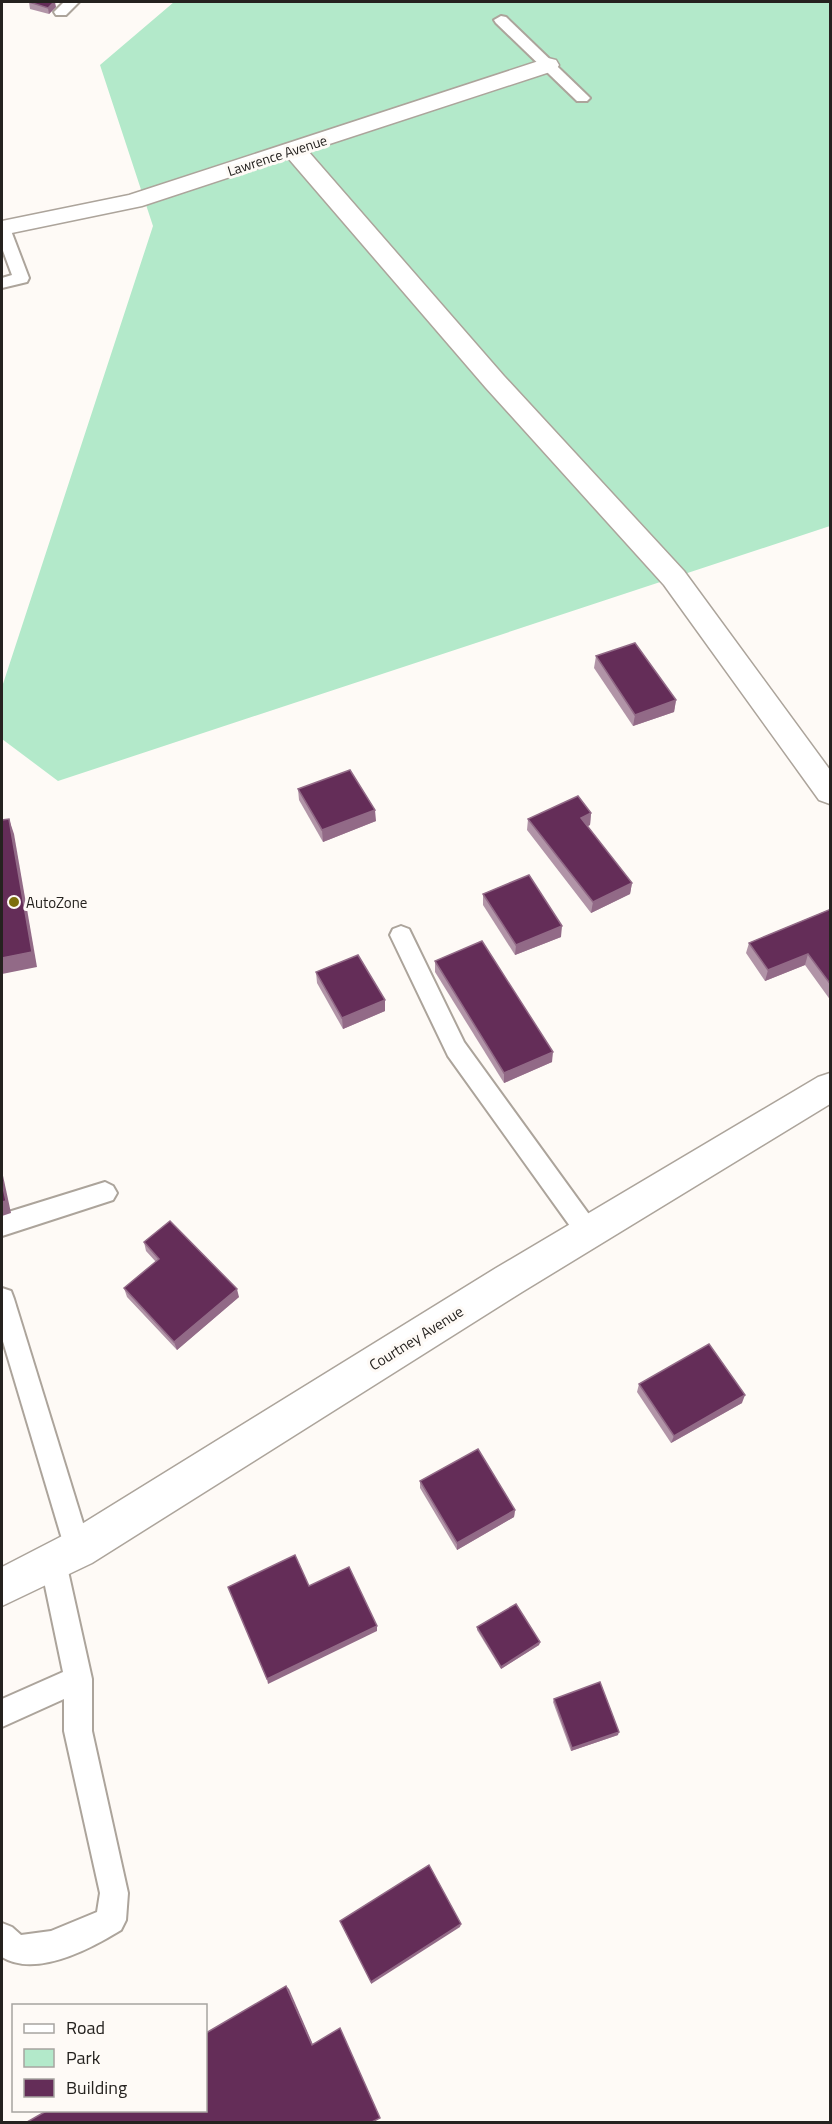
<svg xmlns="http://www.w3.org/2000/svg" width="832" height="2124" viewBox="0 0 832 2124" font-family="'Titillium Web',sans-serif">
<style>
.green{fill:#b3e9ca}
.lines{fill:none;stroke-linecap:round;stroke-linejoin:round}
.lane-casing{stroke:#aca49b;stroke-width:4}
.street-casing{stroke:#aca49b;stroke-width:3}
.lane{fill:#fff;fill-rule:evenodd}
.street{fill:#fff;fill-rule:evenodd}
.wall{fill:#b194a7}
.shaded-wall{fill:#926a87}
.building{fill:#642d58;stroke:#926a87;stroke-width:1.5}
.poi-dot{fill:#7c6f0d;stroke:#fefaf6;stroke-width:2}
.labels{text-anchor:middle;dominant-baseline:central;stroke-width:6;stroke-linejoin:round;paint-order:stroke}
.far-street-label{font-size:14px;fill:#25221f;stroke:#fefaf6}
.poi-label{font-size:15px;fill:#25221f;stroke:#fefaf6;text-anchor:start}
.street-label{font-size:15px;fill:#25221f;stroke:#fefaf6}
</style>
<rect width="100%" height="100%" fill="#fefaf6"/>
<polygon class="green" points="174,2 830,2 830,526 58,781 2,739 2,687 153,226 100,65"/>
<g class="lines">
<g class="lane-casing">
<g id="lane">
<polygon points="64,2 79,2 66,15 56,15 54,12"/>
<polygon points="501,16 506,17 587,95 590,98 587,101 577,101 496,23 494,20"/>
<polygon points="2,223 10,228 29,278 27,282 2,288 2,278 12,275 2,248"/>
<polygon points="401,926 409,929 464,1042 596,1224 600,1232 596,1240 588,1243 580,1240 448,1056 390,935 393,929"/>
<polygon points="105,1182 113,1186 117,1193 113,1200 2,1236 2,1214"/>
<polygon points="2,1288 11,1291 14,1299 91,1549 87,1558 78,1562 69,1558 65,1549 2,1338"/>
<path d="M53,1549L62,1553L66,1562L92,1679V1731L128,1893L126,1920L121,1930C90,1949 36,1978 2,1957V1923L12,1927L21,1935L51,1931L97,1912L100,1893L64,1731V1699L2,1727V1699L63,1672L40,1562L44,1553Z"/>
</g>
</g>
<g class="street-casing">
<g id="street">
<polygon points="548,58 556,60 559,65 556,70 308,151 504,376 684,571 830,770 830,804 819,800 664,585 486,388 288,158 142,206 2,235 2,221 129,195"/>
<polygon points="830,1073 830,1104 522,1292 92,1563 2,1606 2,1567 64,1535 496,1268 818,1077"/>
</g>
</g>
<use href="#lane" class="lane"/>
<use href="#street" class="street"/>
</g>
<g class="wall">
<polygon points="29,2 56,7 49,14 30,9"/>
<polygon points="596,656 676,700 674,712 633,726 594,668"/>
<polygon points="298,789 376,821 323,842 299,800"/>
<polygon points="591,813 590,825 587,826 632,883 630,894 591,913 527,830 528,819"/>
<polygon points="483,894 561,937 515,955 483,905"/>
<polygon points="831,909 831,1001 805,965 765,981 746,953 749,943"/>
<polygon points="435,961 552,1062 504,1083 435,972"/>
<polygon points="316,972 385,1011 343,1029 317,983"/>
<polygon points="144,1242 239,1297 177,1350 127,1297 124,1288 156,1262 146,1251"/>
<polygon points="639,1384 742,1403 671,1443 637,1392"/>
<polygon points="420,1481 515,1510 514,1517 457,1550 420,1488"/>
<polygon points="477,1627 540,1642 539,1645 501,1669 477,1630"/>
<polygon points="554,1699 618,1735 571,1751 553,1702"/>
</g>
<g class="shaded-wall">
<polygon points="54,2 55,2 56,7 49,14 48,8"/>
<polygon points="676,700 674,712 633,726 635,715"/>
<polygon points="375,810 376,821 323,842 322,830"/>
<polygon points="591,813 590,825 580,830 581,818"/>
<polygon points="9,819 14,834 37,967 2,974 2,958"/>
<polygon points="632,883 630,894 591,913 593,902"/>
<polygon points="562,926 561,937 515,955 516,945"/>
<polygon points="808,954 805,965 765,981 768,970"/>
<polygon points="385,1000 385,1011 343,1029 342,1018"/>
<polygon points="553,1052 552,1062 504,1083 504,1073"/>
<polygon points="2,1171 11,1213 2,1216"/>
<polygon points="237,1289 239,1297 177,1350 174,1342"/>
<polygon points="745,1395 742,1403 671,1443 674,1436"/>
<polygon points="515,1510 514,1517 457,1550 457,1543"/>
<polygon points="377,1626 377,1631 268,1684 267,1679"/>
<polygon points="540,1642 539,1645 501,1669 501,1667"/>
<polygon points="619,1732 618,1735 571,1751 572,1748"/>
<polygon points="461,1924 460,1927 371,1984 371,1982"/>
<polygon points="286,1986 289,1989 314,2047 312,2045"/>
<polygon points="340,2028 380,2118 373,2122 372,2122"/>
</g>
<g class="building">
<polygon points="29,2 54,2 48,8"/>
<polygon points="635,643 676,700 635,715 596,656"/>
<polygon points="350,770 375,810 322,830 298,789"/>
<polygon points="578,796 591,813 581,818 632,883 593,902 528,819"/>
<polygon points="9,819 32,952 2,958 2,820"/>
<polygon points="529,875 562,926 516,945 483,894"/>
<polygon points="831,909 831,985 808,954 768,970 749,943"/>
<polygon points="482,941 553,1052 504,1073 435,961"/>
<polygon points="358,955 385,1000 342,1018 316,972"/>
<polygon points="2,1182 6,1201 2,1202"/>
<polygon points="170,1221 237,1289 174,1342 124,1288 159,1259 144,1242"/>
<polygon points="709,1344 745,1395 674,1436 639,1384"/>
<polygon points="478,1449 515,1510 457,1543 420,1481"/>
<polygon points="295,1555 309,1586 349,1567 377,1626 267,1679 228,1587"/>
<polygon points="516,1604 540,1642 501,1667 477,1627"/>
<polygon points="600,1682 619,1732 572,1748 554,1699"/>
<polygon points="429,1865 461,1924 371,1982 340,1921"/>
<polygon points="286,1986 312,2045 340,2028 380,2118 372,2122 27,2122 48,2110 206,2110 206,2033"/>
</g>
<circle class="poi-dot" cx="14" cy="902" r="6"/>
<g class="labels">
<g class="far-street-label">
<text transform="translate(277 155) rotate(-18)">Lawrence Avenue</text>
</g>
<g class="poi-label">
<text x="26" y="902">AutoZone</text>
</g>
<g class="street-label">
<text transform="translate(416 1338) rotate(-32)">Courtney Avenue</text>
</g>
</g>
<rect width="832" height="2124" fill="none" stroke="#25221f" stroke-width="6"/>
<rect x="12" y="2004" width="195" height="108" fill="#fefaf6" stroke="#a7a4a0" stroke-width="1.5"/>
<rect x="24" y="2024" width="30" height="9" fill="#ffffff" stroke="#a7a4a0" stroke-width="1.5"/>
<text x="66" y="2034" font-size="18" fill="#25221f">Road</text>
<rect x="24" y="2049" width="30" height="18" fill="#b3e9ca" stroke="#a7a4a0" stroke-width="1.5"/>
<text x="66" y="2064" font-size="18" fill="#25221f">Park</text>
<rect x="24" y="2079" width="30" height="18" fill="#642d58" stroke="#a7a4a0" stroke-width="1.5"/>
<text x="66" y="2094" font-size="18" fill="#25221f">Building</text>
</svg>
